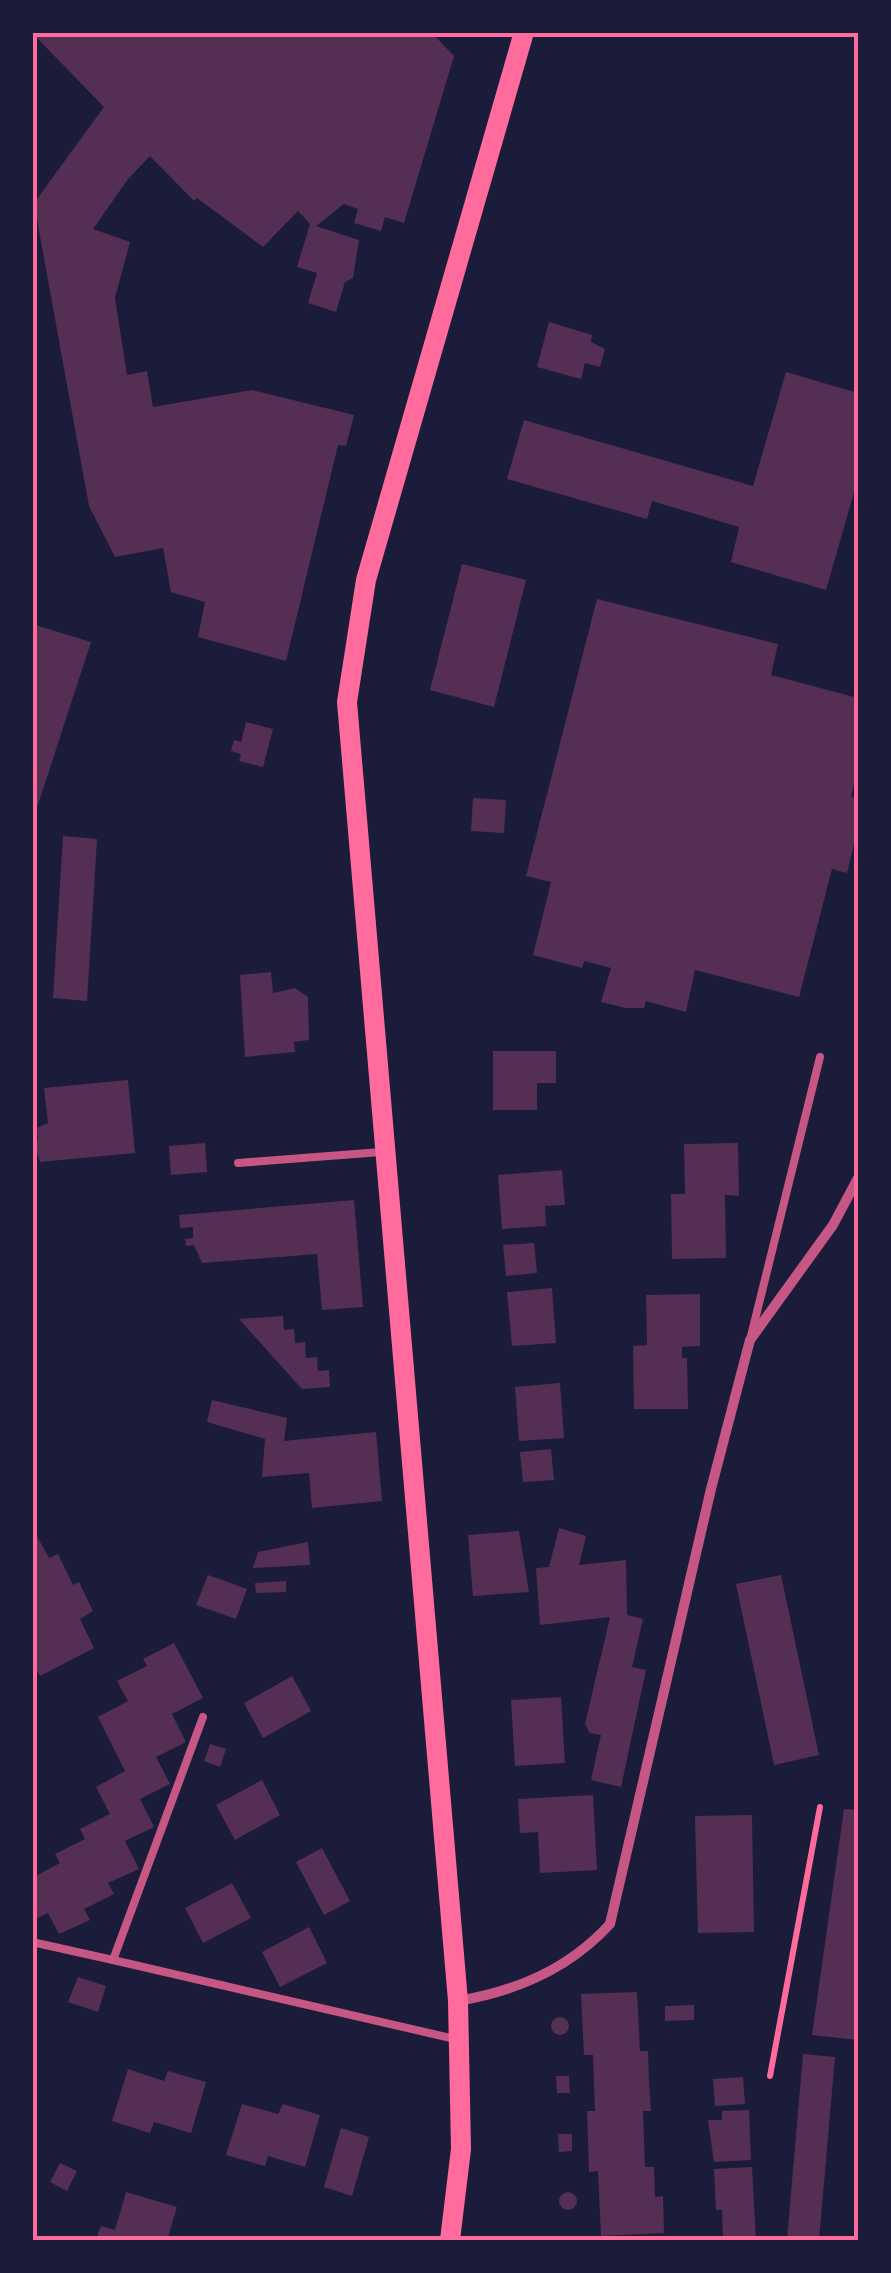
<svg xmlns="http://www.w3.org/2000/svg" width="891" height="2273" viewBox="0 0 891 2273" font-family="'Golos Text',sans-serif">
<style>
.building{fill:#542f53}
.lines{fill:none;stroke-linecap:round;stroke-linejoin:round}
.path{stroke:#ff6b9d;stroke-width:6}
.service{stroke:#c65784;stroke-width:8}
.minor{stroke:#c65784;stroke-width:10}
.secondary{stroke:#ff6b9d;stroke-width:20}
.neatline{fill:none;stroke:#ff6b9d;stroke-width:4}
</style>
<rect width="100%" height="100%" fill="#1b1b3a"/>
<g class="building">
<polygon points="32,32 431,32 454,56 404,223 385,217 381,231 354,223 358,209 344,204 316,226 359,240 353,278 345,282 336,312 308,303 317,273 297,267 310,224 298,211 263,247 197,198 194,201 150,156 128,179 93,229 130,242 115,298 127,375 147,371 153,407 252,390 354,415 346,446 338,445 286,661 198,637 205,602 171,592 163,548 115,557 89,506 34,203 104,107 35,36 32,39"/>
<polygon points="549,322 592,335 591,342 605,349 600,367 585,363 581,379 537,367"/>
<polygon points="786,372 858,393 858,478 826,590 731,562 739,527 652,501 647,519 507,479 524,420 753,486"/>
<polygon points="462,564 526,580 494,707 430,690"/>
<polygon points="597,599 778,644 771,675 858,698 858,767 851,797 858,798 858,827 847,873 832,869 799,997 695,970 686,1012 646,1001 644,1008 626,1008 601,1002 611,968 584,961 582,968 533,955 551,882 526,876"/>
<polygon points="32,624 91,642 35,814 32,813"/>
<polygon points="246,722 273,729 263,767 239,761 241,754 231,751 234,740 241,742"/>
<polygon points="473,798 506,800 504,833 471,831"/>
<polygon points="63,836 97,839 87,1001 53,998"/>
<polygon points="271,972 273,993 295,988 308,997 309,1040 294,1042 295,1052 245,1057 240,975"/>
<polygon points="493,1051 556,1051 556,1083 537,1083 537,1110 493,1110"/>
<polygon points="128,1080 135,1153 40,1162 34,1142 38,1141 37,1128 48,1123 44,1088"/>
<polygon points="205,1143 207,1172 171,1175 169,1146"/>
<polygon points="738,1143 739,1196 725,1195 726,1258 672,1259 671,1194 685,1194 684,1144"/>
<polygon points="562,1170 565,1205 545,1206 546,1226 502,1229 498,1175"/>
<polygon points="354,1200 363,1307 322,1310 317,1254 202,1263 194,1245 186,1246 185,1239 193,1238 193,1227 180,1228 179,1215"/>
<polygon points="534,1243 537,1273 506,1276 503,1245"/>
<polygon points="552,1288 556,1343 512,1346 507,1292"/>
<polygon points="700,1294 700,1346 682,1347 682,1358 687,1358 688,1409 634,1409 633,1346 647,1345 646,1295"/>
<polygon points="283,1316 284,1330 294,1329 295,1343 305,1342 306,1358 317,1357 318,1371 329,1370 330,1387 302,1389 239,1319"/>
<polygon points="560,1383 564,1438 519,1441 515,1387"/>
<polygon points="212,1400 287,1418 284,1441 376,1432 382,1501 312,1508 309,1473 262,1477 265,1439 207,1422"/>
<polygon points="551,1449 554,1480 523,1482 520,1452"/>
<polygon points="32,1527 49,1558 58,1554 73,1585 79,1582 93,1611 80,1619 94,1648 40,1676 32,1663"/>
<polygon points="559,1528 586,1536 579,1565 626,1560 627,1615 643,1619 632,1667 646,1670 621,1787 591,1780 601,1735 590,1733 585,1724 610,1617 540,1625 536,1568 549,1567"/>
<polygon points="519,1531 529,1592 473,1596 468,1535"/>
<polygon points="308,1542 310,1565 253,1568 258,1552"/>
<polygon points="208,1575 247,1589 236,1619 196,1605"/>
<polygon points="781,1575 819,1755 774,1765 736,1584"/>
<polygon points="286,1581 286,1592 256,1593 255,1583"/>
<polygon points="174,1643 203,1698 172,1714 186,1742 156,1757 170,1784 140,1799 154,1827 125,1841 139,1869 108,1883 114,1894 84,1909 90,1920 59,1934 48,1913 32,1921 32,1878 60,1863 55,1854 85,1839 80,1829 110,1814 96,1787 125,1771 98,1717 128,1701 117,1681 147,1666 143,1659"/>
<polygon points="292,1676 311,1711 263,1738 244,1703"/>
<polygon points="561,1697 565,1763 515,1766 511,1700"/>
<polygon points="210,1744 226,1749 220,1767 204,1761"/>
<polygon points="262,1780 280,1815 235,1840 216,1805"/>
<polygon points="593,1795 597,1870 540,1873 538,1832 520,1833 518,1799"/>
<polygon points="844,1809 858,1810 858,2040 812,2035"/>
<polygon points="752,1815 754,1932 698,1933 695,1816"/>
<polygon points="322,1848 350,1901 324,1915 296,1862"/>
<polygon points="232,1883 251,1918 203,1943 185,1908"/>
<polygon points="309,1927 327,1963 280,1987 262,1952"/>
<polygon points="78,1977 106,1986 98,2012 68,2002"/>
<polygon points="637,1992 640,2051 648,2051 649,2081 651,2111 643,2111 645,2167 654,2167 655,2197 663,2196 664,2233 601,2236 598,2171 589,2172 587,2111 595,2111 593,2055 584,2055 581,1994"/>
<polygon points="694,2005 694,2020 665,2021 665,2006"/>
<circle cx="560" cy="2026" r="9"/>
<polygon points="803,2054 835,2057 819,2240 787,2240"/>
<polygon points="128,2069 164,2081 168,2071 206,2082 191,2133 154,2122 150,2133 112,2121"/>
<polygon points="556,2076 569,2076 570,2093 557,2093"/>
<polygon points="743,2077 745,2104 715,2106 713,2079"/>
<polygon points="242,2104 278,2114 283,2104 320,2115 305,2167 268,2156 265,2166 226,2155"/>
<polygon points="749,2110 751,2160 714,2162 708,2120 722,2120 722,2111"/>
<polygon points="341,2128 369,2137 352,2196 324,2187"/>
<polygon points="558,2134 572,2134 572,2151 559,2152"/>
<polygon points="60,2163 77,2171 67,2191 50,2182"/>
<polygon points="752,2167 756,2240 723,2240 722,2210 716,2210 714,2169"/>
<polygon points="126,2192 177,2207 167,2240 96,2240 101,2226 115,2230"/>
<circle cx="568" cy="2201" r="9"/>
</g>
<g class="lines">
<polyline class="path" points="770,2076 820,1807"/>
<g class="service">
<polyline points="238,1163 381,1152"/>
<polyline points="751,1336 820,1057"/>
<polyline points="32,1942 113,1960 203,1717"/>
<polyline points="113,1960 455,2039"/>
</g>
<path class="minor" d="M458,2001C517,1991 569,1969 610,1924L711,1489L750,1340L833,1225L858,1178"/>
<polyline class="secondary" points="450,2240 461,2149 458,2001 347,702 366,580 524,32"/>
</g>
<rect width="891" height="2273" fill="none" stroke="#1b1b3a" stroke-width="70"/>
<rect x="35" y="35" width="821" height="2203" class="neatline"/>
</svg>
